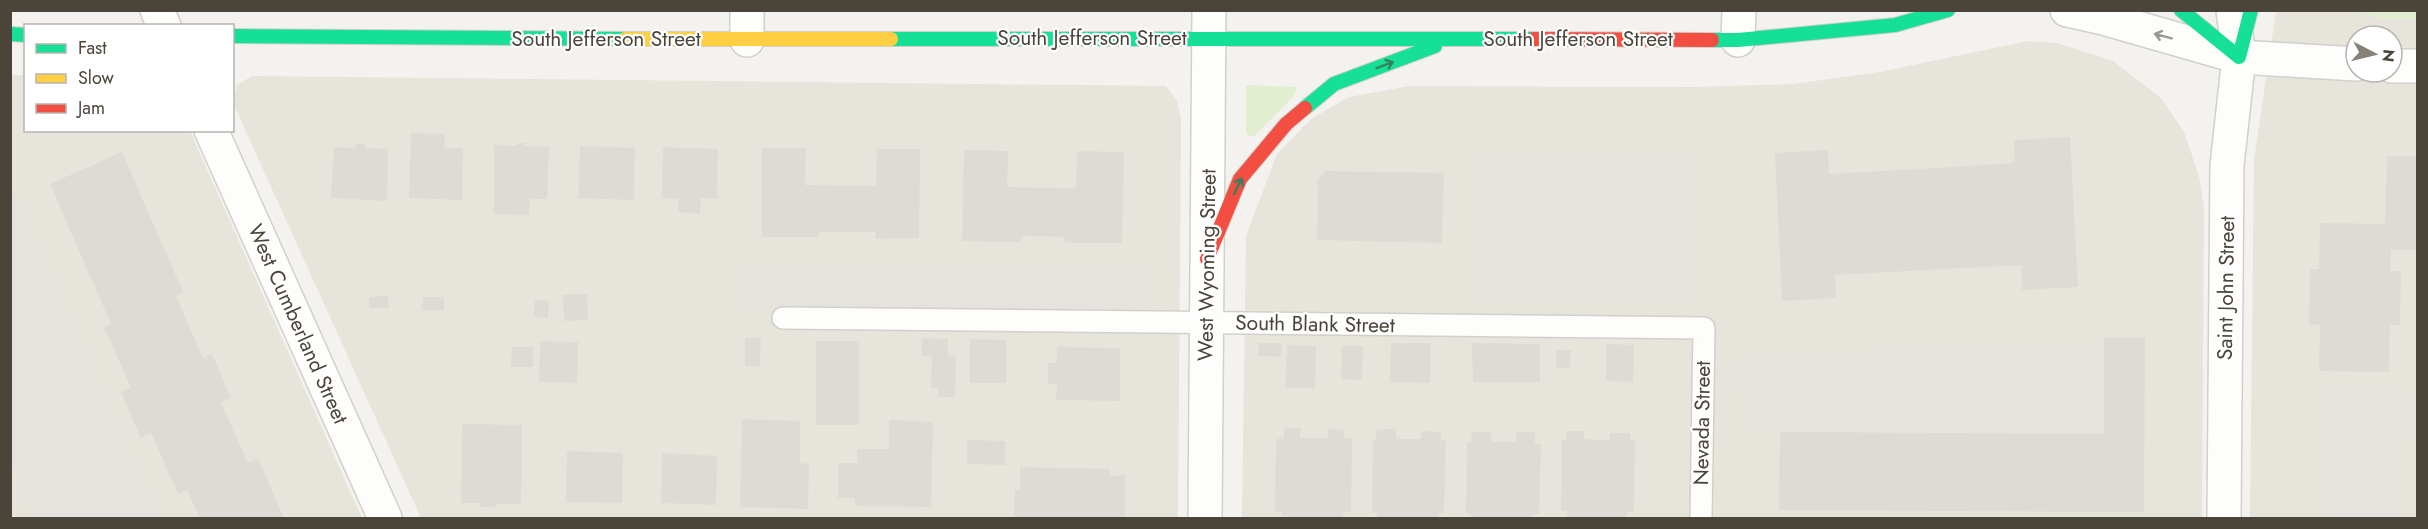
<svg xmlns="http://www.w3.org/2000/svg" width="2428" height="529" viewBox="0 0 2428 529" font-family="Jost,sans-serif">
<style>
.residential{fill:#e7e4dc;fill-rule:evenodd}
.green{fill:#e1eecf}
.parking{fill:#e6e3df}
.building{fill:#dedbd6}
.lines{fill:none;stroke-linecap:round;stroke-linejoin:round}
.lane-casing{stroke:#d2d0cb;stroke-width:24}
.street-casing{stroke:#d2d0cb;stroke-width:36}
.fast-casing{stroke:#d3cfc5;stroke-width:16}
.slow-casing{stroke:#d3cfc5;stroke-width:16}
.jam-casing{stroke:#d3cfc5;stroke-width:16}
.lane{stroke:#fdfdfc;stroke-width:21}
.street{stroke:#fdfdfc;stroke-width:33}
.fast{stroke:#16e098;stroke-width:14}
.slow{stroke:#ffcf43;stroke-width:14}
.jam{stroke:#f24e42;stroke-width:14}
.oneway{stroke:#9b9791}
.oneway2{stroke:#36825f}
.labels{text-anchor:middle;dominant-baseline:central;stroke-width:4.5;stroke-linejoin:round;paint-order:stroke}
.street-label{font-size:21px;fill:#4b4439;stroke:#fff}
</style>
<rect width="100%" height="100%" fill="#f4f2ee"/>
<g class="residential">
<path d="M2276,11H2417V518H2250L2254,160ZM2356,36H2392V72H2356Z"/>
<polygon points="2028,41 2057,43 2113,61 2161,98 2184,132 2199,176 2204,209 2202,518 1242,518 1246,236 1277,154 1311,119 1349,97 1410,86 1692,87 1793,84 1880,72"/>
<polygon points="10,75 25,75 26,130 190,131 362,518 11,518"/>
<polygon points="252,76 1166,86 1177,100 1181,119 1178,518 421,518 233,103 237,85"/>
</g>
<g class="green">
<polygon points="2357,11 2417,11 2417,19 2383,19"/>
<polygon points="1249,85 1297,87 1293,97 1254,136 1249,136 1246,132 1246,87"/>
</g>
<g class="parking">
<polygon points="1483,154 1692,155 1693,305 1481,302"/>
<polygon points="10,185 11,185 159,518 36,518 11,462"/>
<polygon points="738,264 1150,265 1150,309 738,306"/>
<polygon points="2100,343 2097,430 1742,428 1741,355"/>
<polygon points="2325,389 2403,391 2401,518 2323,518"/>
</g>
<g class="building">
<polygon points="411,133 445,134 444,148 463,148 462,200 409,198"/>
<polygon points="2070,137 2078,287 2022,290 2021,265 1835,275 1836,298 1782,301 1775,153 1828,150 1829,174 1920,169 2015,163 2014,140"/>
<polygon points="518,143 525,143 525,146 549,147 547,199 530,199 529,215 494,214 494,145 517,146"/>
<polygon points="356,144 365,144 365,148 388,149 387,201 331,198 334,147 355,148"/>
<polygon points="580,146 635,148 634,200 578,198"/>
<polygon points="663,147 718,149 717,199 701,198 700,214 678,212 679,199 662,198"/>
<polygon points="762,148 806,148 805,185 876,186 877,149 920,149 919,238 875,239 876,232 819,232 819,237 762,237"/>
<polygon points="964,150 1008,151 1007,187 1076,188 1077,151 1124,152 1122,243 1065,243 1065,237 1021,236 1021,242 962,241"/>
<polygon points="122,152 183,292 176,296 203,358 212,354 231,398 221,403 248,463 258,458 284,518 200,518 187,490 178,494 151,433 141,438 121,392 131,388 104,327 111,324 50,184"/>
<polygon points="2387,156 2418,156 2418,250 2391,250 2390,271 2401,271 2400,325 2390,325 2389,372 2319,371 2320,325 2309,324 2310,269 2319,269 2320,223 2385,224"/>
<polygon points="1326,171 1444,173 1442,243 1317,240 1318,179"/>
<polygon points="587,294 588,320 564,321 563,295"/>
<polygon points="388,296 389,308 369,308 369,297"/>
<polygon points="423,297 444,297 444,311 422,310"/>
<polygon points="535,300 549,301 548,318 534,317"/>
<polygon points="745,338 761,338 760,366 745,366"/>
<polygon points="922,338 948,339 948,356 956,356 955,397 938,397 938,388 931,388 932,356 922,356"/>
<polygon points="2104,338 2145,338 2144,512 1779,510 1780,432 2104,434"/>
<polygon points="970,339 1006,340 1006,383 970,383"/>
<polygon points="540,341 578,342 577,383 539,382"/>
<rect x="816" y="341" width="43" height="84"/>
<polygon points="1259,343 1282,343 1281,357 1258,356"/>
<polygon points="1391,343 1430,343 1430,383 1390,382"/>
<polygon points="1472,343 1540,344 1540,382 1473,382"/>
<polygon points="1606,344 1634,345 1633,382 1606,381"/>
<polygon points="1287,345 1316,346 1315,388 1285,388"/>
<polygon points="1342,346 1363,346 1362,380 1341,379"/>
<polygon points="512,347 533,347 533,367 511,367"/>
<polygon points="1057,347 1120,348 1120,401 1056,400 1057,384 1048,384 1048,363 1057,363"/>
<polygon points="1556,350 1571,350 1570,368 1556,368"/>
<polygon points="742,419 800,421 800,463 809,464 808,509 740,507"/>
<polygon points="889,420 933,422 931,507 855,506 855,498 838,498 838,463 858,463 857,449 889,449"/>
<polygon points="462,424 522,425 521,504 496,504 495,507 480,507 480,503 461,503"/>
<polygon points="1284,428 1301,428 1300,438 1328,438 1328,429 1345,430 1344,438 1352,438 1351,512 1343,512 1343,518 1282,518 1282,512 1275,512 1276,439 1284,439"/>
<polygon points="1377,429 1396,429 1396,439 1421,439 1421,431 1441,432 1441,440 1446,441 1444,513 1439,513 1439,518 1377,518 1377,512 1372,513 1373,439 1376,439"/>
<polygon points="1566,431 1584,431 1584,439 1596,440 1610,440 1610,433 1630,433 1630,441 1635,440 1634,512 1627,512 1627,518 1567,518 1567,511 1561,511 1562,440 1566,440"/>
<polygon points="1472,432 1491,432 1491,442 1516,442 1516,432 1535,432 1535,444 1541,444 1539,514 1533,514 1533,518 1471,518 1471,513 1466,513 1467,442 1471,442"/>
<polygon points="967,440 1005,441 1005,465 967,464"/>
<polygon points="567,451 623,453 622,503 566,502"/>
<polygon points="662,453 717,456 716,505 661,503"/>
<polygon points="1020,467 1111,469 1110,476 1125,475 1125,518 1014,518 1015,490 1020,490"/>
</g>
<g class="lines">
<g class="lane-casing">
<polyline id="lane" points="783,318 1704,328 1701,518"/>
</g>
<g class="street-casing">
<g id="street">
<polyline points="157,10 164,26"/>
<polyline points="2067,10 2103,18 2239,57 2356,64"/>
<polyline points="747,40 747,10"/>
<polyline points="1738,40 1739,10"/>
<polyline points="2392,66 2418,66"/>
<polyline points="211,130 385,518"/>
<polyline points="1205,518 1209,10"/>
<polyline points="2224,518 2227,165 2239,57 2233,10"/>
</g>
</g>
<g class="fast-casing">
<g id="fast">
<polyline points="2181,10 2239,57 2251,10"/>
<polyline points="10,34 26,35"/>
<polyline points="232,36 625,39"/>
<polyline points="891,39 1534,39"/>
<polyline points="1712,40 1738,40 1895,25 1948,10"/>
<polyline points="1305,108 1334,84 1435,46"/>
</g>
</g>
<g class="slow-casing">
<polyline id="slow" points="625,39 891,39"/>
</g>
<g class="jam-casing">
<g id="jam">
<polyline points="1534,39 1712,40"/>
<polyline points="1207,259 1240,179 1286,124 1305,108"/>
</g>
</g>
<use href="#lane" class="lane"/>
<use href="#street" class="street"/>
<use href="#fast" class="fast"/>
<use href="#slow" class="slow"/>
<use href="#jam" class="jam"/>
</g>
<defs><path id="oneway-shaft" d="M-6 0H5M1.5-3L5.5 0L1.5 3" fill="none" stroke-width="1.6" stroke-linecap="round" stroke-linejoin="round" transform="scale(1.5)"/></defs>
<use class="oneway" href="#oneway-shaft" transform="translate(2163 36) rotate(-165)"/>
<g class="oneway2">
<use href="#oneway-shaft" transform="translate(1385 65) rotate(-21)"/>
<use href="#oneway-shaft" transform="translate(1238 186) rotate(-64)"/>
</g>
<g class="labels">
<g class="street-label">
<text x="1092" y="38">South Jefferson Street</text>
<text x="606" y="39">South Jefferson Street</text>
<text x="1578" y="39">South Jefferson Street</text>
<text transform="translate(1207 265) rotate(-89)">West Wyoming Street</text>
<text transform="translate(2226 288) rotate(-89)">Saint John Street</text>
<text transform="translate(298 324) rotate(66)">West Cumberland Street</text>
<text transform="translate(1315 324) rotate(1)">South Blank Street</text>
<text transform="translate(1702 423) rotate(-89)">Nevada Street</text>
</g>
</g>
<rect width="2428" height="529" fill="none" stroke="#4b4439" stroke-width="24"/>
<rect x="24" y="24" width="210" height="108" fill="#ffffff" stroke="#b7b4b0" stroke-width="1.5"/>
<rect x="36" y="44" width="30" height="9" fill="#16e098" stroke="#b7b4b0" stroke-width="1.5"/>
<text x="78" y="54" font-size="18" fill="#4b4439">Fast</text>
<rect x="36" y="74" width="30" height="9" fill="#ffcf43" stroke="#b7b4b0" stroke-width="1.5"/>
<text x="78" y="84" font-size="18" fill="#4b4439">Slow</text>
<rect x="36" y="104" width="30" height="9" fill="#f24e42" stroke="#b7b4b0" stroke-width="1.5"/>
<text x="78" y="114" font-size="18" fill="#4b4439">Jam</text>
<g transform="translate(2374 54) rotate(97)"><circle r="28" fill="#ffffff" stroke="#b7b4b0" stroke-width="1.5"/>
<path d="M0-4.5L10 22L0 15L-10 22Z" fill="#868178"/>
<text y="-9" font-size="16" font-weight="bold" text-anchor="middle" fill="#4b4439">N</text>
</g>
</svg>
